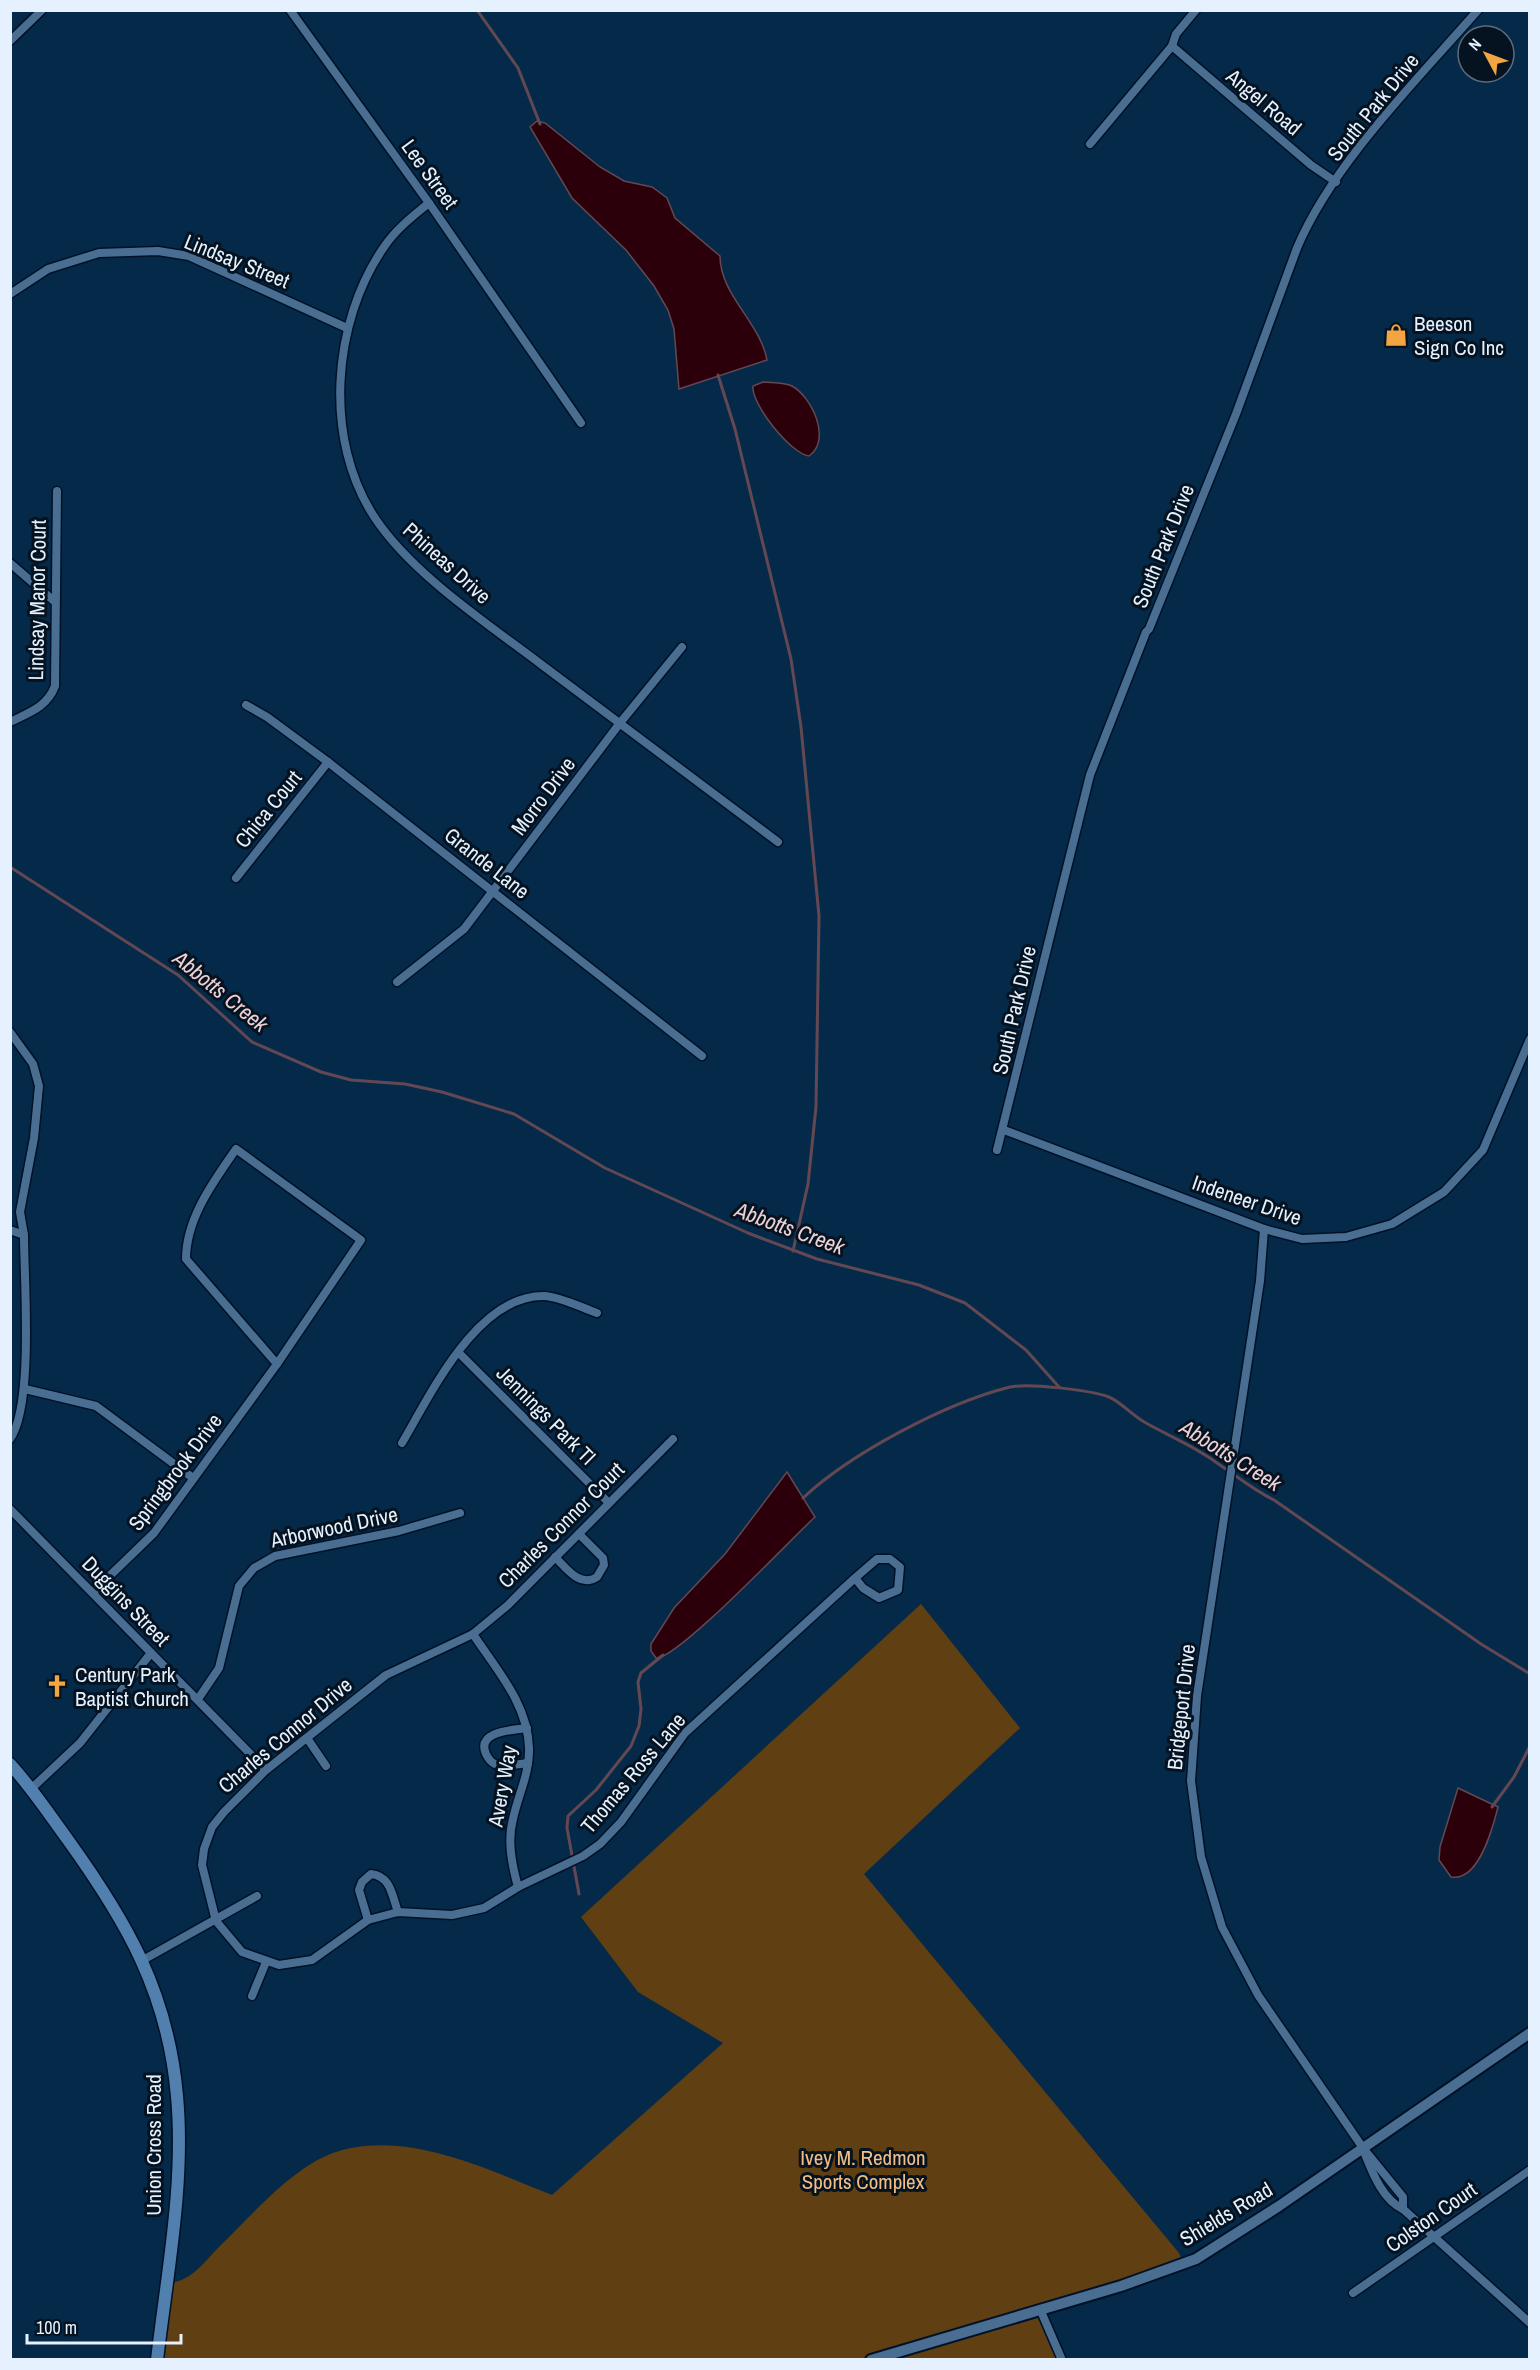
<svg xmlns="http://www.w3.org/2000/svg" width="1540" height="2370" viewBox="0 0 1540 2370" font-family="'Archivo Narrow',sans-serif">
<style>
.green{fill:#603f13}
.water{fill:#2b000a;stroke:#634853;stroke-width:1.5}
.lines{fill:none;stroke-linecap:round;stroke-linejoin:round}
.stream{stroke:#634853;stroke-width:3}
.minor-casing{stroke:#001128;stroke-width:11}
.tertiary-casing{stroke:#001128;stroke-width:14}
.secondary-casing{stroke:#001128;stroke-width:15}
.minor{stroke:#4a6e92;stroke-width:8}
.tertiary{stroke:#4a6e92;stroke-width:10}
.secondary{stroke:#5280ae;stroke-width:12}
.labels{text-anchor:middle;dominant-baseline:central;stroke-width:6;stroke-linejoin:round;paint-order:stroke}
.street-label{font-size:21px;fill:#e5f1fe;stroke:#051220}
.poi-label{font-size:21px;fill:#e5f1fe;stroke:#051220;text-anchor:start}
.park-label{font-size:21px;fill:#f2be84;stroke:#051220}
.water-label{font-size:22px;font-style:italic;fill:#eed1d5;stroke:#051220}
</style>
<rect width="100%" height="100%" fill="#052a49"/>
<path class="green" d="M921,1604L1020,1728L864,1874L1179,2253L1183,2264L1041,2309L1062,2359L157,2360L166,2283C189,2283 202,2265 217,2249C248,2219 288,2172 328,2155C400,2126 486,2169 552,2195L723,2043L638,1992L581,1917Z"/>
<g class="water">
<path d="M537,121L545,123L600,167L624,181L652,187L659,192L667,198L675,218L720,256C720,295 760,322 767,360L679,389L674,329L668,310L654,286L626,250L572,198L530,127Z"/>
<path d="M763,382C772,383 784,382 792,386C812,397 832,440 809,456C791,454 751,404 753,386Z"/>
<path d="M787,1472L815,1517C792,1538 677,1660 656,1658L651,1651V1644L674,1608L725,1554Z"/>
<path d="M1458,1788L1498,1807C1493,1827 1479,1882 1451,1877L1439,1860L1440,1847Z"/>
</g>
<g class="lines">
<g class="stream">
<polyline points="477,10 518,68 540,124"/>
<polyline points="718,375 735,429 791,659 801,727 819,916 816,1107 808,1184 793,1251"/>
<polyline points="10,867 178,975 252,1042 321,1072 351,1080 405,1084 442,1092 514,1114 605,1168 748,1233 817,1259 919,1285 965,1303 1026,1350 1059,1387"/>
<path d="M803,1498C851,1453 946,1403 1010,1387C1029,1383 1090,1390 1109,1397C1121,1402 1133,1416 1146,1423C1169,1436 1196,1447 1217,1463C1237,1476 1253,1490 1274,1500L1481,1644L1530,1674"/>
<polyline points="1492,1807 1514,1777 1530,1746"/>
<polyline points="579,1894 567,1828 568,1816 596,1790 631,1746 639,1726 641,1709 638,1682 641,1673 663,1655"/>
</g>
<g class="minor-casing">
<g id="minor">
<polyline points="290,10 429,203 581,423"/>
<polyline points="1196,10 1176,34 1172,46 1311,165 1336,182"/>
<polyline points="10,41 42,10"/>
<polyline points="1090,144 1172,46"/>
<path d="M429,203C413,216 396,229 384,247C332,322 323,440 375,518C412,574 488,624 542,665C620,724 699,783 778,842"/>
<polyline points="10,294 48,269 99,253 158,251 189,256 347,328"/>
<polyline points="10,563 54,601"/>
<polyline points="246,705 267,717 328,762 702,1056"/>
<path d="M10,722C30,712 47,707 55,686L57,491"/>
<polyline points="236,878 328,762"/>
<polyline points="397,982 464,929 620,723 682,647"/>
<polyline points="10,1032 33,1064 39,1086 34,1138 20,1212 24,1235 10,1230"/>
<polyline points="1004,1130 1264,1229 1302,1239 1346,1237 1392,1224 1444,1192 1483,1150 1530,1039"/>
<path d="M236,1149L361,1240L277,1364L186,1259C186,1218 214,1181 236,1149Z"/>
<path d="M997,1150L1090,775L1146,632L1149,629L1236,414L1297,248C1333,163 1417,80 1478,10"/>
<polyline points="1264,1229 1260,1281 1197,1696 1191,1781 1201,1857 1222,1927 1258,1995 1363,2148 1403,2197 1403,2209"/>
<polyline points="459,1353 608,1502"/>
<polyline points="25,1389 96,1406 193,1478"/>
<path d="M10,1439C34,1405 24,1281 24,1235"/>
<polyline points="673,1439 508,1605 473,1634 386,1675 266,1770 224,1812 212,1827 204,1849 202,1865 216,1921 242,1952 279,1965 312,1960 368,1920 398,1912 452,1915 484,1908 518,1887 583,1856 600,1844 621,1822 685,1733 855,1578 877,1559 890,1559 900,1567 898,1590 879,1598 863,1588 855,1578"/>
<path d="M402,1443C431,1394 477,1295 544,1296C561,1297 580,1307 597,1313"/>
<polyline points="10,1509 266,1770"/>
<path d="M555,1557C567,1569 580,1588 597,1577L604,1565L603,1558L579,1534"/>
<polyline points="93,1592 154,1533 277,1364"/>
<path d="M473,1634C496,1669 528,1704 529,1748C530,1773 518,1795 513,1819C507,1841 512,1865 518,1887"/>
<polyline points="198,1699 219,1668 239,1586 254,1568 275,1556 399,1531 460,1513"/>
<path d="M527,1728C513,1730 476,1731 486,1754C488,1758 490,1762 495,1764C504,1767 519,1764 528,1763"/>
<polyline points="307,1738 326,1766"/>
<polyline points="32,1788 80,1743 151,1653"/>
<path d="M368,1920L359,1890L362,1882L371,1874C391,1876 392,1896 398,1912"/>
<polyline points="143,1960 257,1896"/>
<polyline points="252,1996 266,1962"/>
<path d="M1365,2154C1373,2174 1383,2200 1403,2209L1530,2323"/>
<polyline points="1353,2293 1530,2170"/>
<polyline points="1040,2309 1062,2360"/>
</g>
</g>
<g class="tertiary-casing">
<polyline id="tertiary" points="871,2360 1121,2286 1196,2259 1279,2206 1530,2033"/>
</g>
<g class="secondary-casing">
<path id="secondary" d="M10,1764C32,1788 49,1814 68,1840C127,1922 168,1993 177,2096C185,2183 167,2273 157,2360"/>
</g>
<use href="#minor" class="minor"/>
<use href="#tertiary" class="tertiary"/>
<use href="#secondary" class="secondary"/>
</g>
<defs>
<g id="shop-bare" transform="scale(1.8)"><path d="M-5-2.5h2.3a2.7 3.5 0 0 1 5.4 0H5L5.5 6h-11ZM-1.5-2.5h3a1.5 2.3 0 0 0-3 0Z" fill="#f2a541" stroke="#051220" stroke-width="2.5" paint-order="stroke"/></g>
<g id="church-bare" transform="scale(1.8)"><path d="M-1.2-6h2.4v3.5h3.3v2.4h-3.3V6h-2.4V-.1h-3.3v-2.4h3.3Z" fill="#f2a541" stroke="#051220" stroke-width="2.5" paint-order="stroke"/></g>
</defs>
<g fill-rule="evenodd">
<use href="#shop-bare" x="1396" y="335"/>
<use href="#church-bare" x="57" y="1686"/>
</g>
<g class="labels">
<g class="street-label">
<text transform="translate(1264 102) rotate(40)">Angel Road</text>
<text transform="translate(1373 107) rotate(-51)">South Park Drive</text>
<text transform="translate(430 174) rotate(54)">Lee Street</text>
<text transform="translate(237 261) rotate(22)">Lindsay Street</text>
<text transform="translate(1163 546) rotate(-68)">South Park Drive</text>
<text transform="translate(447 563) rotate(42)">Phineas Drive</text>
<text transform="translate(37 600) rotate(-89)">Lindsay Manor Court</text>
<text transform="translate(543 796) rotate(-53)">Morro Drive</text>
<text transform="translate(268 809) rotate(-51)">Chica Court</text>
<text transform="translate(487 863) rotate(38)">Grande Lane</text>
<text transform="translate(1014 1010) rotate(-77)">South Park Drive</text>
<text transform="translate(1247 1200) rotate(19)">Indeneer Drive</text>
<text transform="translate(546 1415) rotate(45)">Jennings Park Tl</text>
<text transform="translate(175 1472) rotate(-53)">Springbrook Drive</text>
<text transform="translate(561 1525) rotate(-45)">Charles Connor Court</text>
<text transform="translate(334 1527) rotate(-12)">Arborwood Drive</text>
<text transform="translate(126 1601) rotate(46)">Duggins Street</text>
<text transform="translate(1181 1707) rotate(-84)">Bridgeport Drive</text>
<text transform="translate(285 1735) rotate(-40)">Charles Connor Drive</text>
<text transform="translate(633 1773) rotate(-50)">Thomas Ross Lane</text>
<text transform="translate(502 1786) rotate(-80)">Avery Way</text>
<text transform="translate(153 2145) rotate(-90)">Union Cross Road</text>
<text transform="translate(1226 2214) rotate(-31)">Shields Road</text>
<text transform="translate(1431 2217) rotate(-35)">Colston Court</text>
</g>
<g class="poi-label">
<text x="1414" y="323">Beeson<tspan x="1414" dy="24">Sign Co Inc</tspan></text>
<text x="75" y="1674">Century Park<tspan x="75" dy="24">Baptist Church</tspan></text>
</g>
<g class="park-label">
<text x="863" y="2157">Ivey M. Redmon<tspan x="863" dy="24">Sports Complex</tspan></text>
</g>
<g class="water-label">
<text transform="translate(221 991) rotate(39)">Abbotts Creek</text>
<text transform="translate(790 1228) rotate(20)">Abbotts Creek</text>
<text transform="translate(1231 1455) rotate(32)">Abbotts Creek</text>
</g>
</g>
<rect width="1540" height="2370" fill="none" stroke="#e5f1fe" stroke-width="24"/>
<g transform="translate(1486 54) rotate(311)"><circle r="28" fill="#051220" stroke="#5f6b79" stroke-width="1.5"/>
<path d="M0-4.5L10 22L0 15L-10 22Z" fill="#f2a541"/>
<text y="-9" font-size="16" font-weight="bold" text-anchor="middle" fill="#e5f1fe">N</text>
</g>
<path d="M27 2334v9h154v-9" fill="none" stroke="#e5f1fe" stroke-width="3"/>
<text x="36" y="2334" font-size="18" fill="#e5f1fe" stroke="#051220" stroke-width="4.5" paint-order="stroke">100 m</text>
</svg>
